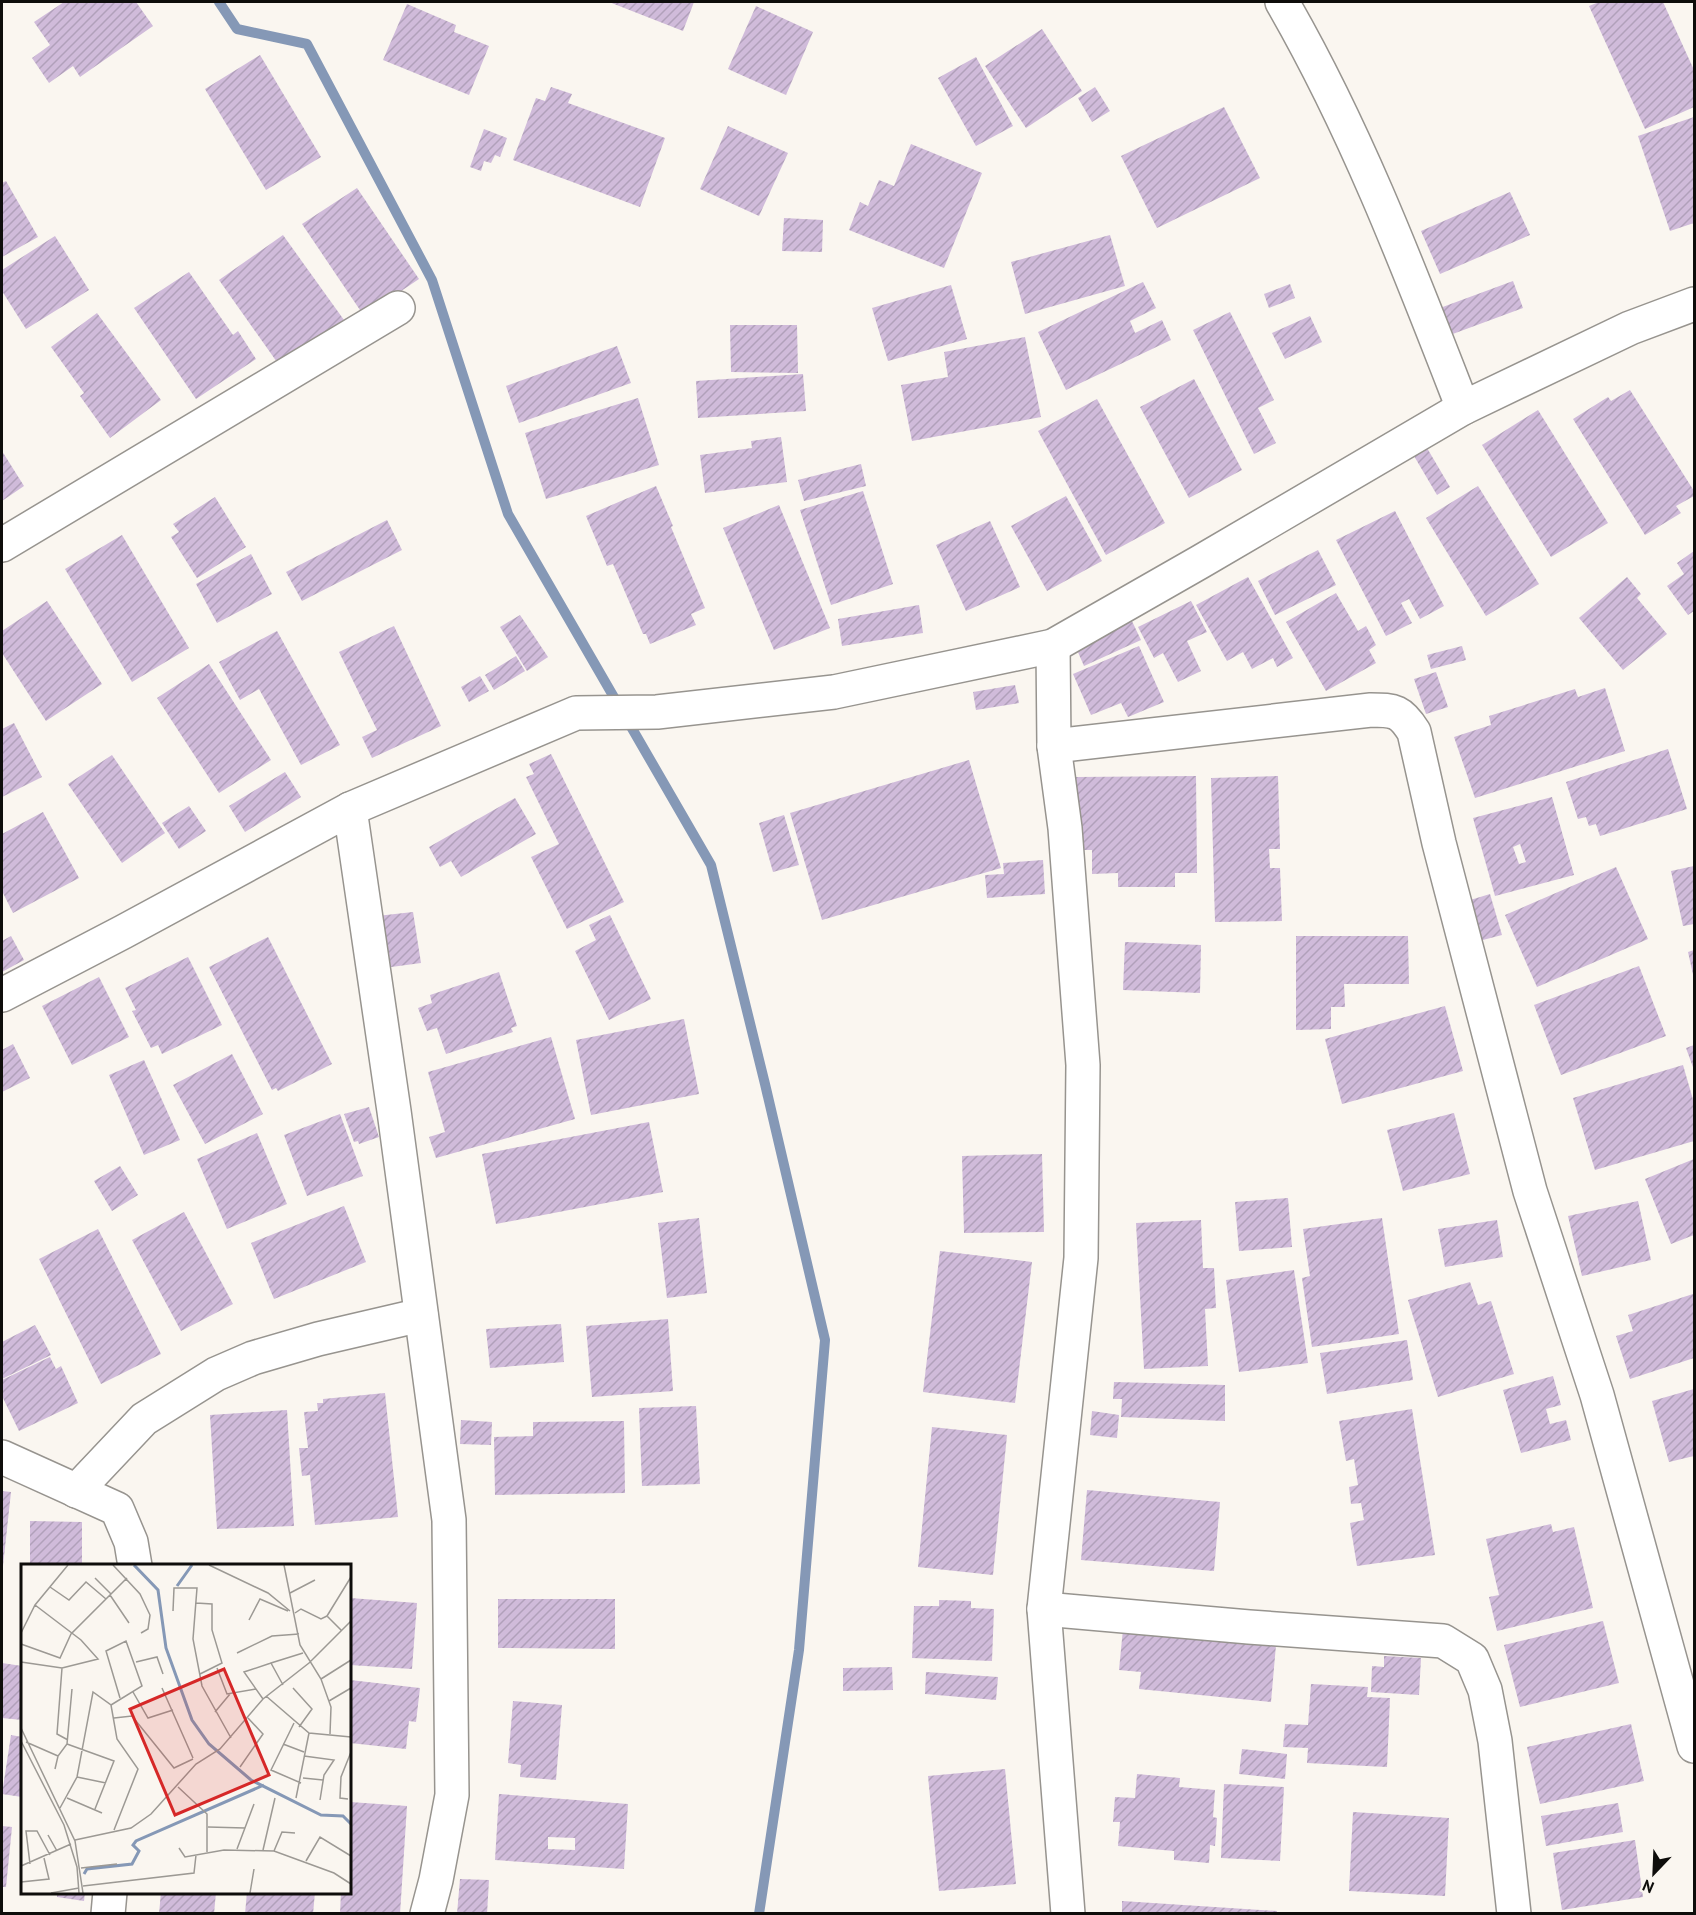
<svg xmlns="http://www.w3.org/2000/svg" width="1696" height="1915" viewBox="0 0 1696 1915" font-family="'PT Sans',sans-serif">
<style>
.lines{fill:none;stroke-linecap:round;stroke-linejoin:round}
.stream{stroke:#8598b6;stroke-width:10}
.building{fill:url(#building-hatch);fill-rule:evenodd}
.street-casing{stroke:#97948f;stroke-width:36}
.street{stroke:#fff;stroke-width:33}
.inset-river{fill:none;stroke:#8598b6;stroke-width:3}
.inset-road{fill:none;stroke:#9c9994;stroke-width:1.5}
.view{fill:#d62828;fill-opacity:0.15;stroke:#d62828;stroke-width:3}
.inset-edge{fill:none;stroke:#0e0d0b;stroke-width:3}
</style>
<defs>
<pattern id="building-hatch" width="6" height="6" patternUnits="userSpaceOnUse" patternTransform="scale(1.5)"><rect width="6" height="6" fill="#d0bbda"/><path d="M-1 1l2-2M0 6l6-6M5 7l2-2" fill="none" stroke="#b1a0ba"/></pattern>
</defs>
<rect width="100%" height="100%" fill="#faf6f0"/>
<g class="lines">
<polyline class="stream" points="219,2 237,29 307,44 432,280 508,514 711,865 765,1084 825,1340 799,1650 759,1914"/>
</g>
<g class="building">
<polygon points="64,2 136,2 153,26 80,77 73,66 49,83 32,58 50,45 34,22"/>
<polygon points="609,2 694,2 683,31"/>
<polygon points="1599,2 1663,2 1694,70 1694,107 1645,129 1589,6"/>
<polygon points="407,4 456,25 454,32 489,46 469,95 383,60"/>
<polygon points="756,6 813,32 786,95 728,69"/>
<polygon points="1042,29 1082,91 1026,128 985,66"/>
<polygon points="260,55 321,157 266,190 205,89"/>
<polygon points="976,57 1013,126 976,146 938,78"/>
<polygon points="551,87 572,94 568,103 665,138 640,207 513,160 536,98 545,101"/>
<polygon points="1095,87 1110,111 1092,122 1078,98"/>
<polygon points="1224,107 1260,178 1157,228 1121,156"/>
<polygon points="1694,117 1694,223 1670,231 1638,136"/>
<polygon points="728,126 788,153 759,216 700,189"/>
<polygon points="484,129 507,138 500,157 495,155 491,163 484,161 481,171 470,167"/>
<polygon points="911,144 982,173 944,268 849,230 860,202 868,206 879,180 894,186"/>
<polygon points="6,181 38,237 2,257 2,183"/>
<polygon points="357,188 419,279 364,316 302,224"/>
<polygon points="1510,192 1530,235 1440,274 1421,231"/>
<polygon points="784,218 823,220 822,252 782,251"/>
<polygon points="283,235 344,320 279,365 219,280"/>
<polygon points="1110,235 1125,286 1025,314 1011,262"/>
<polygon points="55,236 89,290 26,329 2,291 2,270"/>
<polygon points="189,272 233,335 238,331 256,359 196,399 134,308"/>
<polygon points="1513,281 1523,308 1450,335 1440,308"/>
<polygon points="1143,282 1156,308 1130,321 1135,333 1162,320 1171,340 1066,390 1038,332"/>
<polygon points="1290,284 1295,298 1269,308 1264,294"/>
<polygon points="951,285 967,339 888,361 872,308"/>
<polygon points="1230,312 1274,400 1258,408 1276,443 1254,454 1193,330"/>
<polygon points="97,313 161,400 110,438 80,396 84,393 51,347"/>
<polygon points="1310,316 1322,342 1285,359 1272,333"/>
<polygon points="730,325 797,325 798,373 731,372"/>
<polygon points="1025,337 1041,417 912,441 901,385 948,377 944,352"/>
<polygon points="617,346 631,383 519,423 506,386"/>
<polygon points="803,374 806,411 698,418 696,381"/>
<polygon points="1194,379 1242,470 1189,498 1140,407"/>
<polygon points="1630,390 1694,491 1694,496 1676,506 1681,513 1645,535 1573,419 1608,397 1611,401"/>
<polygon points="638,398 659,465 546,499 525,433"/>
<polygon points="1097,399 1165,523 1106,555 1038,431"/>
<polygon points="1538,410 1608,523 1551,557 1482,445"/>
<polygon points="781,437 787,482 705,493 700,455 752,448 751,441"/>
<polygon points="1427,448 1450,487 1437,495 1414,456"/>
<polygon points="2,451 24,486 2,501"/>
<polygon points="861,464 866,486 804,501 798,480"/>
<polygon points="656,486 673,526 671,527 705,608 691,614 696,625 650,644 646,634 643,634 613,564 607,566 586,516"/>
<polygon points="1478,486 1539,584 1486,616 1426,518"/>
<polygon points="863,491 893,584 831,605 800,510"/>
<polygon points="1066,496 1102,561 1047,591 1011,526"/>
<polygon points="215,497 246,547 197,578 171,537 179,532 173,524"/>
<polygon points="779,505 830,628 774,650 723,528"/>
<polygon points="1395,511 1444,606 1420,619 1409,599 1401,603 1412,623 1386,636 1336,540"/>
<polygon points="387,520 402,550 302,601 286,572"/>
<polygon points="990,521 1020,587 966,611 936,545"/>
<polygon points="122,535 189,648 132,682 65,569"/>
<polygon points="1318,550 1336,585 1275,615 1258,581"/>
<polygon points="1694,551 1694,611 1688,615 1667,586 1684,574 1677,563"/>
<polygon points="251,554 272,594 217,623 196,584"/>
<polygon points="1248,577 1293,658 1277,667 1273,658 1252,669 1243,652 1227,661 1196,605"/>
<polygon points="1627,577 1641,594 1637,598 1667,634 1623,670 1579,618"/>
<polygon points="1336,593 1358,631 1366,626 1376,645 1369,650 1376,663 1326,691 1286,622"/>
<polygon points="47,601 102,684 46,721 2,653 2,631"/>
<polygon points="1191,601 1207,632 1187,641 1201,671 1178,682 1163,653 1154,658 1138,627"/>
<polygon points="919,605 923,633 842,646 838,619"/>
<polygon points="520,615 548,657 527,671 500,627"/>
<polygon points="1130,617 1141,640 1084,666 1074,643"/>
<polygon points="394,626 441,726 372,758 362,737 377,730 339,652"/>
<polygon points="277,631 340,745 301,765 259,689 240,700 219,662"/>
<polygon points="1139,646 1164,702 1128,717 1121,703 1091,715 1073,674"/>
<polygon points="1462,646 1466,660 1431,669 1427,655"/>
<polygon points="516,656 525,671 494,690 485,675"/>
<polygon points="209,664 271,760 219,793 157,698"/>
<polygon points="1436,672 1448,707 1426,714 1414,679"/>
<polygon points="480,676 489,691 469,702 461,687"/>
<polygon points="1015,685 1019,703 976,710 973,692"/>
<polygon points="1605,688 1625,751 1475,798 1454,737 1491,725 1489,716 1575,689 1578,697"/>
<polygon points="14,723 42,777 2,797 2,729"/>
<polygon points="1668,749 1687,809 1600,836 1596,824 1589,826 1586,817 1578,819 1566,782"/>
<polygon points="551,754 624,902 567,929 531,857 559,844 526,777 534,774 529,764"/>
<polygon points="112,755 165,833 122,863 68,784"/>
<polygon points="969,760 1001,868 822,920 790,813"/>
<polygon points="285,772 301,797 245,832 229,806"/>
<polygon points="1196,776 1197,873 1175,873 1175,887 1118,887 1118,873 1092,874 1092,850 1076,850 1076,777"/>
<polygon points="1278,776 1280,849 1269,849 1270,868 1280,868 1282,921 1215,922 1211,778"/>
<path d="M1552,797L1574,875L1495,896L1473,818ZM1520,844L1526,862L1519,864L1513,847Z"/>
<polygon points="515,798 536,834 461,877 451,861 440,867 429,847"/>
<polygon points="189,806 206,831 179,849 162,823"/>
<polygon points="43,812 79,878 13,913 2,891 2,834"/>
<polygon points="784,815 799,865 773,872 759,823"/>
<polygon points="1043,860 1045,894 987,898 985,875 1004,874 1003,863"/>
<polygon points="1694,866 1694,924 1683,926 1671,871"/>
<polygon points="1616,867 1648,939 1537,987 1505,915"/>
<polygon points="1490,894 1502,935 1479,941 1467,901"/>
<polygon points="413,912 421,963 384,968 377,916"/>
<polygon points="610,915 651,999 609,1020 575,951 596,940 589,925"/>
<polygon points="11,936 24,960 2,972 2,941"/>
<polygon points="1296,936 1408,936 1409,984 1344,984 1345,1007 1331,1007 1331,1029 1296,1030"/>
<polygon points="268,937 332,1064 278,1091 276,1088 272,1090 209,967"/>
<polygon points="1125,942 1201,945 1200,993 1123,990"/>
<polygon points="1694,950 1694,979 1688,952"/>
<polygon points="188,957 222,1025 162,1054 158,1045 151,1048 132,1011 136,1010 125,988"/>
<polygon points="1639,966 1666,1036 1561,1075 1534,1005"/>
<polygon points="499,972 517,1026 511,1028 513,1032 446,1054 437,1028 427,1031 418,1008 432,1003 430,995"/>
<polygon points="99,977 129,1037 72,1065 42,1006"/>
<polygon points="1445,1006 1463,1071 1342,1104 1325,1039"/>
<polygon points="684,1019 699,1094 591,1115 576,1040"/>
<polygon points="551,1037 575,1119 436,1158 429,1137 445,1132 428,1072"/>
<polygon points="13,1044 30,1078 2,1092 2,1050"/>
<polygon points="1694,1045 1694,1070 1686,1048"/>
<polygon points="232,1054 263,1114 205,1144 173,1085"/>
<polygon points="144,1060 180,1140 144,1155 109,1075"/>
<polygon points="1683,1065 1694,1103 1694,1141 1595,1170 1573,1098"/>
<polygon points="369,1107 379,1137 359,1144 358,1141 354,1142 344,1114"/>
<polygon points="1454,1113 1470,1174 1403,1191 1387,1130"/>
<polygon points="340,1114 363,1176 307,1196 284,1135"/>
<polygon points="649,1122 663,1192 496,1224 482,1154"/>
<polygon points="257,1133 287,1204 227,1229 197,1159"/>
<polygon points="1042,1154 1044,1232 964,1233 962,1156"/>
<polygon points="1694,1159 1694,1235 1671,1244 1645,1179"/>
<polygon points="120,1166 138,1195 112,1211 94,1181"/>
<polygon points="1288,1198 1292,1247 1239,1251 1235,1202"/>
<polygon points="1638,1201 1651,1260 1582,1276 1568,1216"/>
<polygon points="344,1206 366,1262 274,1299 251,1243"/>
<polygon points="184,1212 233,1304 181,1331 132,1240"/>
<polygon points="699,1218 707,1293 667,1298 658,1223"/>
<polygon points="1382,1218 1399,1334 1312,1347 1302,1278 1310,1276 1303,1229"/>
<polygon points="1201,1220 1203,1268 1214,1268 1216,1308 1205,1309 1208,1366 1144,1369 1136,1223"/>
<polygon points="1497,1220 1503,1257 1445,1267 1438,1229"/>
<polygon points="98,1229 161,1354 101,1384 39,1259"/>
<polygon points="940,1251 1032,1262 1015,1403 923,1392"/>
<polygon points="1294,1270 1308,1363 1239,1372 1226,1280"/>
<polygon points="1470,1282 1478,1305 1491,1301 1514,1374 1438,1397 1408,1300"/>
<polygon points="1693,1294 1694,1301 1694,1358 1630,1379 1616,1336 1633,1331 1628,1315"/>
<polygon points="668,1319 673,1391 592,1397 586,1326"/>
<polygon points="561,1324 564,1362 490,1368 486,1329"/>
<polygon points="35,1325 51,1355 2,1379 2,1342"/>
<polygon points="1407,1340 1413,1380 1327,1394 1320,1353"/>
<polygon points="50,1357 56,1369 61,1366 78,1403 19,1431 2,1396 2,1380"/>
<polygon points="1553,1376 1561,1405 1546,1409 1550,1424 1566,1420 1571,1440 1521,1453 1503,1390"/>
<polygon points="1114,1382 1225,1385 1225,1421 1121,1417 1122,1399 1113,1399"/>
<polygon points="1694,1389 1694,1456 1669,1462 1652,1401"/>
<polygon points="385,1393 398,1517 315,1525 310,1475 302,1476 299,1448 308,1448 304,1412 318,1411 317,1403 323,1403 323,1399"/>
<polygon points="696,1406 700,1484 642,1486 639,1408"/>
<polygon points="1412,1409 1435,1555 1357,1566 1350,1523 1364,1520 1361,1503 1351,1504 1349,1487 1358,1485 1354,1459 1346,1461 1339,1421"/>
<polygon points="287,1410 294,1526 217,1529 210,1415"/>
<polygon points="1092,1411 1119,1415 1117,1438 1090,1435"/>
<polygon points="461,1420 492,1422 491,1445 460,1444"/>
<polygon points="624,1421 625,1493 495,1495 494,1437 533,1436 533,1422"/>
<polygon points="932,1427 1007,1435 993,1575 918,1567"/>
<polygon points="1087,1490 1220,1502 1214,1571 1081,1560"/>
<polygon points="2,1491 11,1492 3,1566 2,1566"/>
<polygon points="30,1521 82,1522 82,1566 30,1566"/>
<polygon points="1551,1524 1553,1532 1574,1527 1593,1608 1497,1631 1489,1597 1499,1595 1486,1539"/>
<polygon points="350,1598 417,1603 412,1669 350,1665"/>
<polygon points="498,1599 615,1599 615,1649 498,1648"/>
<polygon points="939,1600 971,1601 971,1608 994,1609 992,1661 912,1658 914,1606 939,1606"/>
<polygon points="1603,1621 1619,1683 1520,1707 1504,1645"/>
<polygon points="1123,1629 1276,1645 1271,1702 1139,1689 1141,1672 1119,1670"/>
<polygon points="1384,1656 1421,1658 1419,1695 1371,1692 1372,1666 1384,1667"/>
<polygon points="2,1663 22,1666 22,1720 2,1718"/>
<polygon points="892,1667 893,1690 843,1691 843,1668"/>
<polygon points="926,1672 998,1677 996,1700 925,1694"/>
<polygon points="350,1680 420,1688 416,1722 409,1721 406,1749 350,1743"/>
<polygon points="1311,1684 1368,1687 1367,1697 1390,1698 1387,1767 1307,1763 1308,1748 1283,1747 1285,1724 1308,1725"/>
<polygon points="513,1701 562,1705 556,1780 520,1777 521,1765 508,1763"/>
<polygon points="1631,1724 1644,1781 1540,1804 1527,1747"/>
<polygon points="11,1735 22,1737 22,1797 2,1794"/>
<polygon points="1242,1749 1287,1754 1285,1779 1239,1774"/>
<polygon points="1005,1769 1016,1884 939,1891 928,1776"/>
<polygon points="1137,1774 1180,1778 1179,1787 1215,1790 1213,1817 1217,1818 1215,1846 1210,1845 1209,1863 1174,1860 1174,1851 1118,1846 1120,1822 1113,1822 1115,1797 1135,1798"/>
<polygon points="1224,1784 1284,1787 1280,1861 1221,1858"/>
<path d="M499,1794L628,1804L624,1869L495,1860ZM548,1837L575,1838V1850L548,1849Z"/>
<polygon points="350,1802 407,1806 400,1914 340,1914 341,1892 350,1892"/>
<polygon points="1618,1803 1623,1832 1546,1846 1541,1816"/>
<polygon points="1353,1812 1449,1818 1445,1896 1349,1891"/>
<polygon points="2,1826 12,1827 6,1887 2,1887"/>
<polygon points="1635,1840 1643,1897 1562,1910 1553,1853"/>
<polygon points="460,1879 489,1880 487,1914 457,1914"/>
<polygon points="57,1892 85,1892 84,1901 57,1897"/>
<polygon points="161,1892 216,1892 214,1914 159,1914"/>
<polygon points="247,1892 315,1892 313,1914 245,1914"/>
<polygon points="1122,1901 1277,1911 1277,1914 1122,1914"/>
</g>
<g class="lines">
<g class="street-casing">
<g id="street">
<path d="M1282,2C1356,130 1409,269 1463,408"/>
<polyline points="2,545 398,308"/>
<polyline points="1053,646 1054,746 1065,828 1083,1065 1081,1258 1044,1609 1068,1914"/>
<path d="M1054,746L1371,710C1395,710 1401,711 1414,732L1439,843L1530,1191L1597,1395L1694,1746"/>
<polyline points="350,809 394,1111 449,1520 452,1795 436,1880 427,1914"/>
<polyline points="2,995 123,932 350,809 576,713 657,712 834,692 1053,646 1200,562 1463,408 1630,328 1694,304"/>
<polyline points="2,1457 117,1509 131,1542 135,1566"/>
<polyline points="76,1491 144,1419 216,1374 253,1358 318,1339 421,1315"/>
<polyline points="1044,1609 1249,1627 1443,1641 1472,1659 1485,1690 1495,1741 1514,1914"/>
<polyline points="108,1914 110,1892"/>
</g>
</g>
<use href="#street" class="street"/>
</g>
<g transform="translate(21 1564)">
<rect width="330" height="330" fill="#faf6f0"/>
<path class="inset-river" d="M113,1L137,26L145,84L171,156L188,180L230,216L300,251L322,252L330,260M156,22L171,1M63,310L66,305L111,300L118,287L112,281L115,277L243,221"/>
<path class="inset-road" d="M92,1L119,30L129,51L127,65L120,69M188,1L247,29L269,47M263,1L279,81L300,115L310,143L309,170M74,14L90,30M29,23L48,36L65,18L85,35M269,29L294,16M89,31L108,59M175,39L191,40V66L201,99L179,110M152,47L153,24H176L172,75L181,122L210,174M274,49L280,45L300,55L306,52M306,52L330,13M306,52L320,66M228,56L239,35L267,47M0,69L14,41L47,1M0,80L39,94L50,70L106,14M216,89L251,72L278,70M0,98L41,104L77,95L60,76L14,41M115,98L136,93L142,110M41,104L36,170L47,176M196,104L206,130L235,125M300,115L330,96M262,121L250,99L282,89M141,124L172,194M272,124L291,145L278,163M112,128L127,154L152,146M245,132L288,169L330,173M242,135L223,108L250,99M308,137L330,124M90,141L121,122L105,77L85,87L99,134M194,148L209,130M93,154L111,152L153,204L172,195M273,159L250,206L280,219M0,164L54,277L62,329M0,177L43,261L56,303L58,329M5,178L37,192M46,180L93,197L74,245M262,180L283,188M283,192L313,196L303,211L299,236M219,203L242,170L227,154M34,205L37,192L46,180L51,125M56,213L85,219M282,214L302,216M157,223L186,250V288M46,234L81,249M275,234L288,169M327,235L319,234L320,213L330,188M39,244L56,213L72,128L90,141L96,175L117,205L93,266M187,263L224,264M27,271L36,287M54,276L110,264L130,250L175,200L199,185L242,135L288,99L330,57M158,284L164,293L203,286L253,287L313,309L330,320M216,285L233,240M242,286L254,234M253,287L261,268L274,269M285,297L299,273L330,292M9,300L5,267H16L29,291M0,302L50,280M60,304L96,300M0,318L28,315L23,294M62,322L173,309L175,291M30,329L58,324M229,329L233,305"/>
<path class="view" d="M203,105L248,211L154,251L109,145Z"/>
<rect width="330" height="330" class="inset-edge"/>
</g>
<rect width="1696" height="1915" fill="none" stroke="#0e0d0b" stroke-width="6"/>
<g transform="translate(1654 1873) rotate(203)" stroke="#faf6f0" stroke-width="4.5" paint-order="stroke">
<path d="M0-4.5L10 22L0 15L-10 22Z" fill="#0e0d0b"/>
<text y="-9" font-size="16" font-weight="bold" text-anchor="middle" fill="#0e0d0b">N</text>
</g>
</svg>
